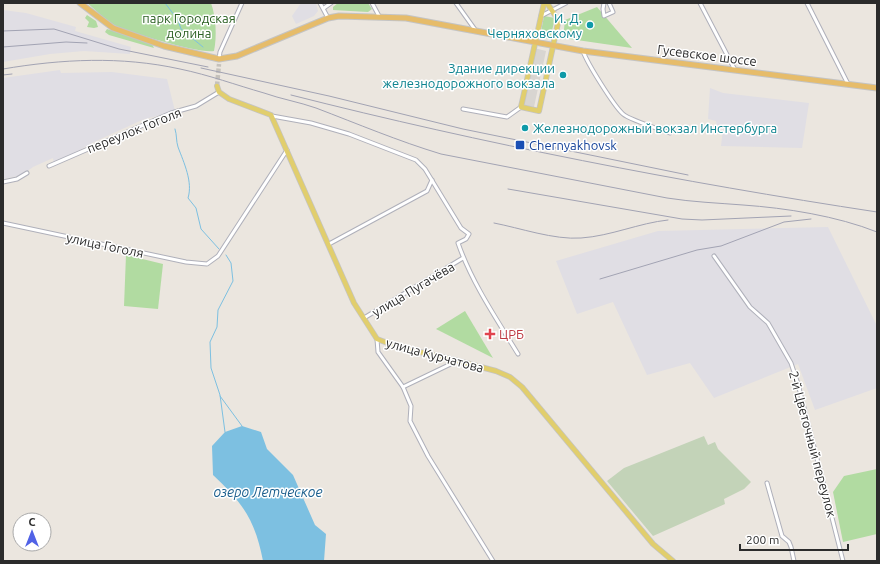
<svg xmlns="http://www.w3.org/2000/svg" width="880" height="564" viewBox="0 0 880 564" font-family="Ubuntu,sans-serif">
<style>
.industrial{fill:#e0dee4}
.green{fill:#b1dba1}
.cemetery{fill:#c3d3b8}
.plaza{fill:#d8d5d1}
.water{fill:#7dc0e1}
.lines{fill:none;stroke-linecap:round;stroke-linejoin:round}
.stream{stroke:#7dc0e1;stroke-width:1}
.primary-tunnel{stroke:#c5c1bb;stroke-width:4.5;stroke-dasharray:4.5 2;stroke-linecap:butt}
.minor-casing{stroke:#afb0ba;stroke-width:5}
.primary-casing{stroke:#c4c4c4;stroke-width:6}
.trunk-casing{stroke:#c4c4c4;stroke-width:7}
.minor{stroke:#fff;stroke-width:3}
.primary{stroke:#e1ce6d;stroke-width:4.5}
.trunk{stroke:#e6bc6a;stroke-width:5}
.rail{stroke:#a2a3b3;stroke-width:1}
.culture-dot{fill:#0f9aa8;stroke:#fff;stroke-width:1.5}
.transit-dot{fill:#1a4fb4;stroke:#fff;stroke-width:1.5}
.health-dot{fill:#e0444e;stroke:#fff;stroke-width:1.5}
.labels{text-anchor:middle;dominant-baseline:central;stroke-width:3;stroke-linejoin:round;paint-order:stroke}
.park-label{font-size:13px;fill:#2b6022;stroke:#fff}
.culture-label{font-size:13px;fill:#0d838f;stroke:#fff;text-anchor:end}
.street-label{font-size:13px;fill:#2b2b2b;stroke:#fff}
.transit-label{font-size:13px;fill:#164399;stroke:#fff;text-anchor:start}
.health-label{font-size:13px;fill:#be3a42;stroke:#fff;text-anchor:start}
.water-label{font-size:14px;font-style:italic;fill:#1c5f8d;stroke:#fff}
</style>
<rect width="100%" height="100%" fill="#ebe6df"/>
<g class="industrial">
<polygon points="301,3 316,3 318,11 314,16 296,24 292,16"/>
<polygon points="3,10 26,13 76,27 75,31 131,47 130,54 84,51 50,54 3,62"/>
<polygon points="60,70 61,73 112,72 167,79 175,111 142,120 94,142 54,164 53,158 33,167 22,175 3,179 3,78"/>
<polygon points="710,88 723,93 809,103 802,148 721,146 723,129 717,127 716,121 708,119"/>
<polygon points="828,227 877,326 877,388 815,410 798,364 714,398 690,363 647,375 613,302 577,314 556,261 658,231"/>
</g>
<g class="green">
<path d="M87,3H211C216,17 217,36 214,51C200,54 131,33 116,26C105,20 96,10 87,3Z"/>
<polygon points="338,3 368,3 372,9 368,12 333,10 333,7"/>
<polygon points="597,7 632,48 563,38 565,20"/>
<polygon points="87,15 96,21 98,27 94,28 87,27 89,22 85,18"/>
<polygon points="544,16 555,18 550,39 540,37"/>
<polygon points="107,29 152,44 154,48 109,35 105,32"/>
<polygon points="126,255 163,264 158,309 124,306"/>
<polygon points="465,311 493,358 436,329"/>
<polygon points="877,469 877,534 843,542 833,492 844,476"/>
</g>
<polygon class="cemetery" points="704,436 708,445 715,442 718,449 751,482 744,489 724,499 725,504 653,536 607,481 624,468"/>
<polygon class="plaza" points="534,48 546,51 534,107 523,105"/>
<path class="water" d="M242,426L261,432L267,449L293,475L315,525L326,534L324,561H263C255,520 243,503 213,475L212,446L225,432Z"/>
<g class="lines">
<g class="stream">
<polyline points="165,3 178,20 181,29 203,47"/>
<path d="M175,129C177,135 176,141 178,147C184,163 193,182 188,198L196,208L201,229L219,249"/>
<polyline points="220,396 242,426"/>
<polyline points="225,432 220,395 211,368 210,342 217,327 218,310 233,281 231,263 226,255"/>
</g>
<polyline class="primary-tunnel" points="217,86 219,64"/>
<g class="minor-casing">
<g id="minor">
<polyline points="320,3 328,18"/>
<polyline points="372,3 379,16"/>
<polyline points="456,3 476,31"/>
<polyline points="604,3 603,9 604,16 613,12 609,3"/>
<polyline points="700,3 735,70"/>
<polyline points="807,3 848,84"/>
<polyline points="324,8 331,3"/>
<polyline points="541,16 566,3"/>
<path d="M583,51C587,63 614,106 623,114C630,120 659,129 670,133"/>
<polyline points="219,59 220,52 242,3"/>
<polyline points="463,109 507,117 521,107"/>
<path d="M272,116L311,123L349,134L416,160L425,169L461,228L469,234L466,239L458,243C472,283 496,318 518,354"/>
<polyline points="49,166 171,113 196,106 219,92"/>
<polyline points="3,182 17,179 27,173"/>
<polyline points="3,223 186,262 207,264 218,256 287,150"/>
<polyline points="329,244 427,191 432,180"/>
<polyline points="714,256 750,307 768,323 791,363 798,384 843,561"/>
<polyline points="364,318 463,258"/>
<polyline points="377,339 378,352 403,387 411,406 410,421 428,456 493,561"/>
<polyline points="403,387 457,361"/>
<polyline points="767,483 782,536 789,542 791,547 794,561"/>
</g>
</g>
<g class="primary-casing">
<g id="primary">
<polyline points="544,3 521,107 539,111 558,23 557,18 547,3"/>
<polyline points="217,86 219,92 229,99 271,115 354,303 377,339 401,348 443,357 496,371 510,377 522,387 653,544 673,561"/>
</g>
</g>
<g class="trunk-casing">
<polyline id="trunk" points="80,3 113,28 164,46 219,59 237,56 328,18 339,16 406,18 583,51 877,88"/>
</g>
<use href="#minor" class="minor"/>
<use href="#primary" class="primary"/>
<use href="#trunk" class="trunk"/>
<g class="rail">
<polyline points="3,31 54,29 119,49 208,67"/>
<polyline points="3,47 66,42 87,43"/>
<polyline points="201,68 329,96 463,129 688,175"/>
<path d="M3,69C62,59 121,56 180,69C209,75 236,85 264,93C281,99 299,102 316,108C358,124 398,141 441,154L667,198C692,202 718,203 743,205C786,208 837,216 877,232"/>
<polyline points="3,75 12,74"/>
<path d="M291,95C484,144 680,182 877,212"/>
<polyline points="508,189 682,219 702,220 791,216"/>
<path d="M494,223C520,228 554,240 581,238C611,236 639,223 668,220"/>
<polyline points="600,279 697,250 721,246 784,222 811,219"/>
</g>
</g>
<g class="culture-dot">
<circle cx="590" cy="25" r="4"/>
<circle cx="563" cy="75" r="4"/>
<circle cx="525" cy="128" r="4"/>
</g>
<rect class="transit-dot" x="515" y="140" width="10" height="10" rx="2"/>
<path class="health-dot" d="M488 328h4v4h4v4h-4v4h-4v-4h-4v-4h4z"/>
<g class="labels">
<g class="park-label">
<text x="189" y="18">парк Городская<tspan x="189" dy="15">долина</tspan></text>
</g>
<g class="culture-label">
<text x="582" y="18">И. Д.<tspan x="582" dy="15">Черняховскому</tspan></text>
<text x="555" y="68">Здание дирекции<tspan x="555" dy="15">железнодорожного вокзала</tspan></text>
<text x="533" y="128" text-anchor="start">Железнодорожный вокзал Инстербурга</text>
</g>
<g class="street-label">
<text transform="translate(707 55) rotate(7)">Гусевское шоссе</text>
<text transform="translate(134 130) rotate(-22)">переулок Гоголя</text>
<text transform="translate(105 245) rotate(12)">улица Гоголя</text>
<text transform="translate(413 289) rotate(-31)">улица Пугачёва</text>
<text transform="translate(435 355) rotate(15)">улица Курчатова</text>
<text transform="translate(813 444) rotate(75)">2-й Цветочный переулок</text>
</g>
<g class="transit-label">
<text x="529" y="145">Chernyakhovsk</text>
</g>
<g class="health-label">
<text x="499" y="334">ЦРБ</text>
</g>
<g class="water-label">
<text x="268" y="492">озеро Летческое</text>
</g>
</g>
<rect width="880" height="564" fill="none" stroke="#2b2b2b" stroke-width="8"/>
<g transform="translate(32 532)"><circle r="19" fill="#ffffff" stroke="#aaaaaa"/>
<path d="M0-3L7 15L0 10L-7 15Z" fill="#5162e6"/>
<text y="-6" font-size="11" font-weight="bold" text-anchor="middle" fill="#2b2b2b">С</text>
</g>
<path d="M740 544v6h108v-6" fill="none" stroke="#2b2b2b" stroke-width="2"/>
<text x="746" y="544" font-size="12" fill="#2b2b2b" stroke="#ffffff" stroke-width="3" paint-order="stroke">200 m</text>
</svg>
